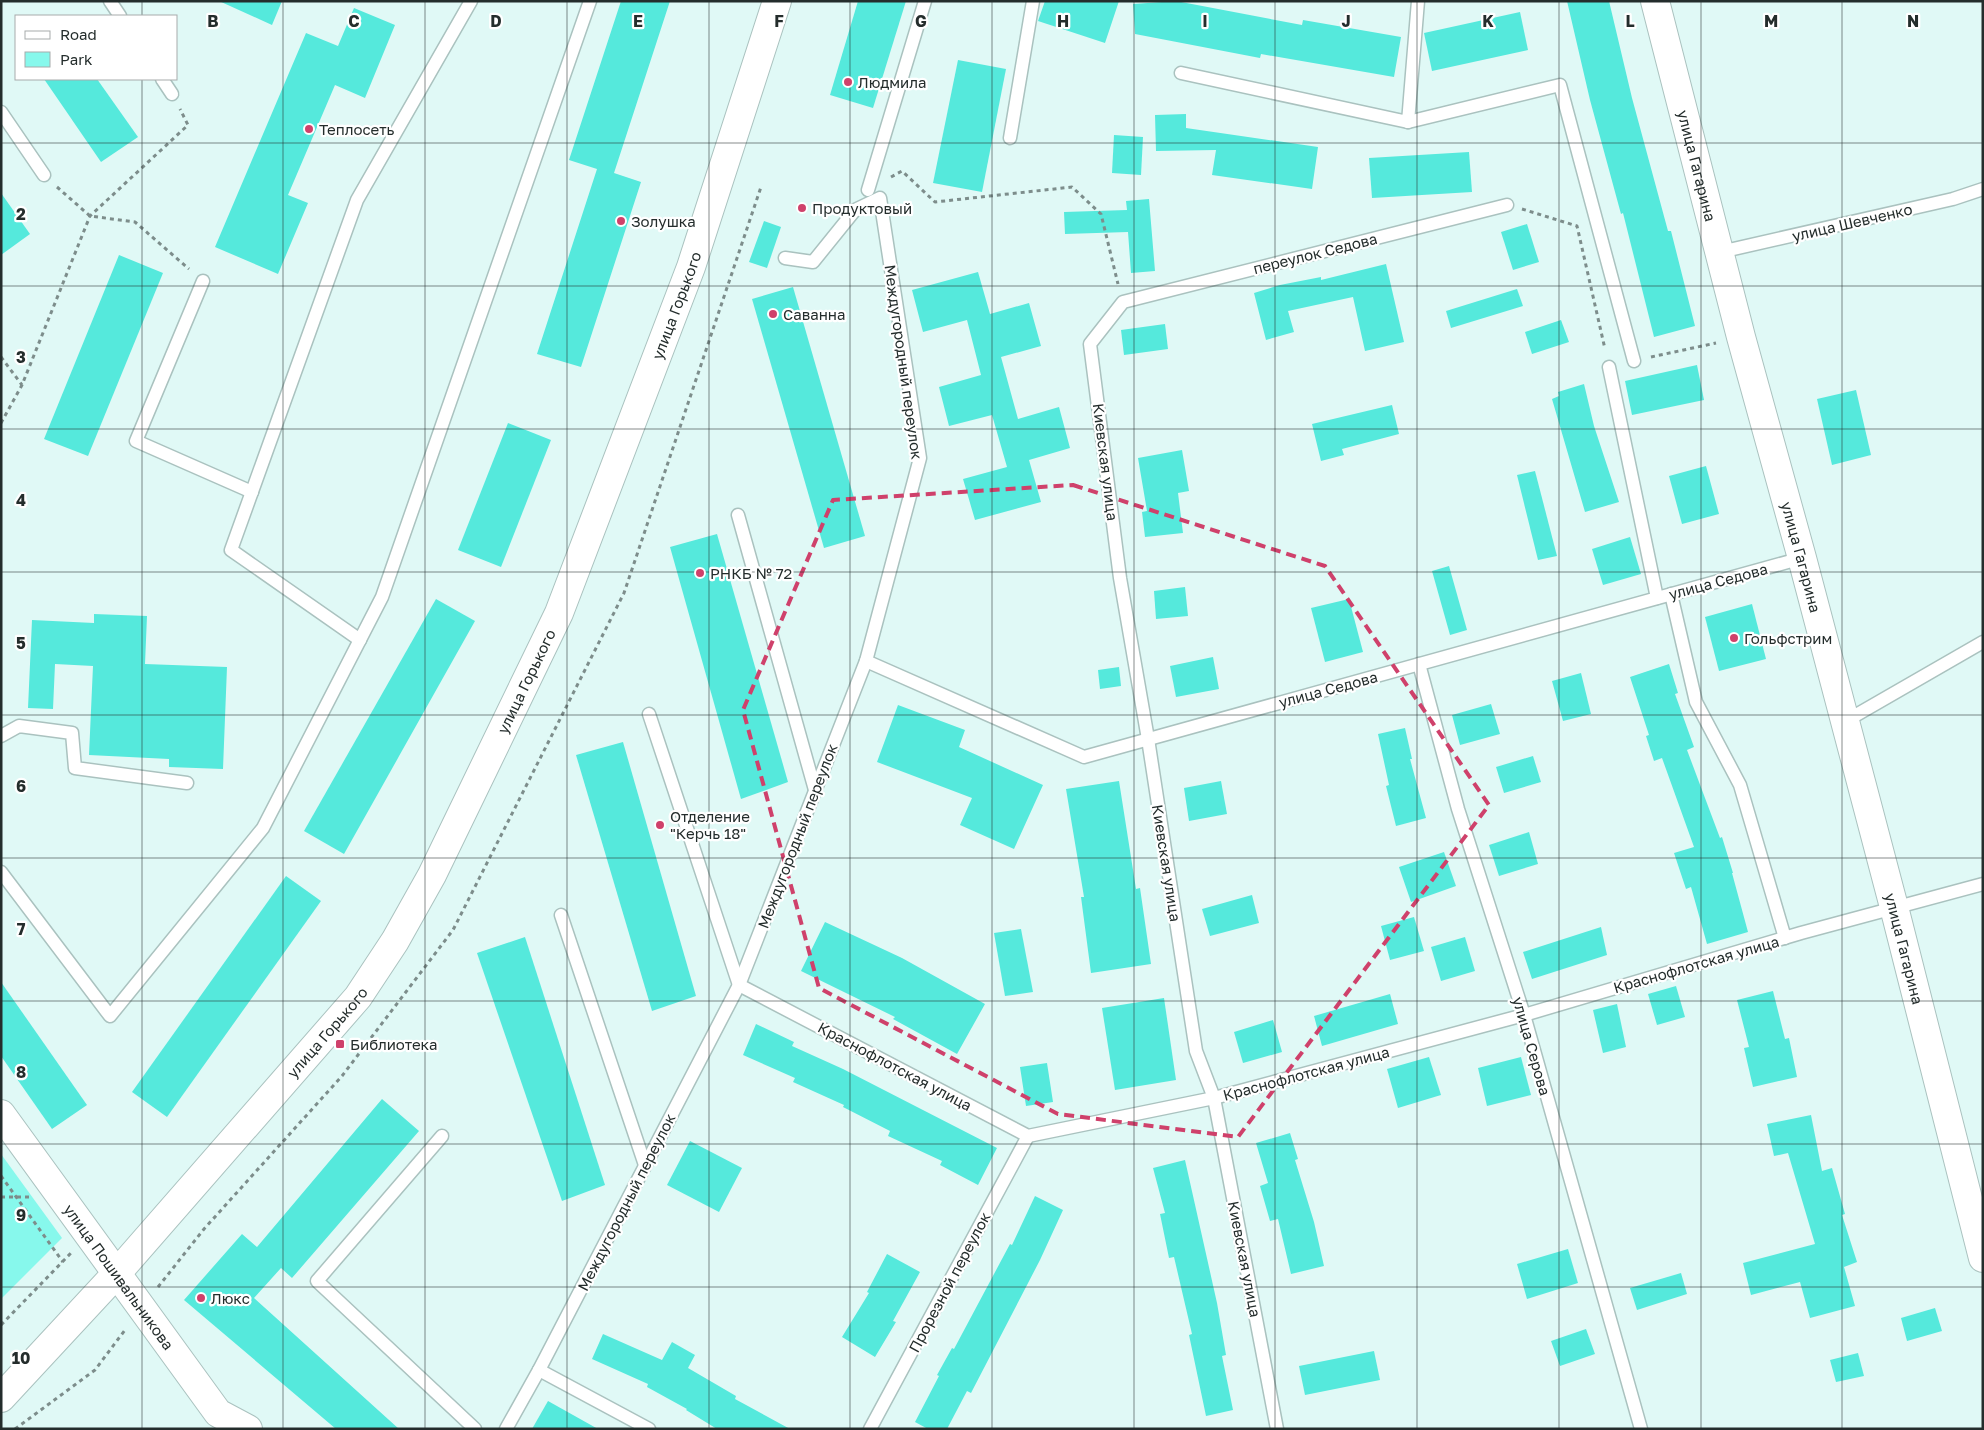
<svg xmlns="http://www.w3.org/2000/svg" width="1984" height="1430" viewBox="0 0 1984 1430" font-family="'Golos Text',sans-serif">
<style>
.green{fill:#87f8ec}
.building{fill:#55e9dc}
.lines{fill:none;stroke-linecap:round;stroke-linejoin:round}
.lane-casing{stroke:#aac2bf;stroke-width:15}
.secondary-casing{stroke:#aac2bf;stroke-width:30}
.primary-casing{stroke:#aac2bf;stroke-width:30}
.path{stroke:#7d8d8b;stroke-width:3;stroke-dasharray:4 4;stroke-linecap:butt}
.lane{stroke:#fff;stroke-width:12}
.secondary{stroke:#fff;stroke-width:28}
.primary{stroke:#fff;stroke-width:28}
.marked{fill:none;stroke:#cf416b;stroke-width:4;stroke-dasharray:10 6;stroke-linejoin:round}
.grid{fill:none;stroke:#242d2c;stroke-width:1;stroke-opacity:0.55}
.poi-dot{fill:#cf416b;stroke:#fff;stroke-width:2}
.labels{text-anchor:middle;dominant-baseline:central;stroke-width:4.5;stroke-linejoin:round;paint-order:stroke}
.poi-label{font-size:15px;fill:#242d2c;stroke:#fff;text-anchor:start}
.street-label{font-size:15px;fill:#242d2c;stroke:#fff}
.grid-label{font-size:16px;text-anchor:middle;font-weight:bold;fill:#242d2c;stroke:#fff;stroke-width:4.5;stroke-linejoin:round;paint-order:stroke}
</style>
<rect width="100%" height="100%" fill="#e0f9f6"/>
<polygon class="green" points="1,1154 62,1238 1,1299"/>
<g class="building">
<polygon points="219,1 282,1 272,25"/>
<polygon points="621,1 670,1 614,173 641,182 581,367 537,354 597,169 569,160"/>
<polygon points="858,1 906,1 873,108 830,95"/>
<polygon points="1045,1 1119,1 1105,43 1038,21"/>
<polygon points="1176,1 1302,25 1303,20 1401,37 1394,77 1261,54 1260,58 1135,34 1133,4"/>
<polygon points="1567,1 1609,1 1632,98 1668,231 1671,231 1695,326 1654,337 1623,213 1621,214 1590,100"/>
<polygon points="354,8 395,25 365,98 335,85 288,195 308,203 278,274 215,247 306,33 338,46"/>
<polygon points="1520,12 1528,50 1432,71 1424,33"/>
<polygon points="958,60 1006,69 982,192 933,183"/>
<polygon points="44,79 97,79 138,137 101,162"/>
<polygon points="1186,114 1186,128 1318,147 1312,189 1212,175 1216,150 1156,151 1155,115"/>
<polygon points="1114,135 1143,137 1141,175 1112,173"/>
<polygon points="1469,152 1472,192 1372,198 1369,158"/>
<polygon points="1,193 30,234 1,255"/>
<polygon points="1149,199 1155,271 1131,273 1128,232 1065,234 1064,212 1127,210 1126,201"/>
<polygon points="764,221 781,227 767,268 749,262"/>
<polygon points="1527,224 1539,262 1513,270 1501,232"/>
<polygon points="119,255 163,273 88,456 44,439"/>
<polygon points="1386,264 1404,342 1365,351 1353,297 1288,311 1294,332 1266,340 1254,293 1280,285 1321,277 1321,280"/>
<polygon points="978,272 990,314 1029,303 1041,346 1001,357 1018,419 1059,407 1070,448 1029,460 1041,502 975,520 963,479 1007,467 992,415 949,426 939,387 981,375 967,320 923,332 912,290"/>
<polygon points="793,287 865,536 824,548 752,299"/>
<polygon points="1517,289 1523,306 1451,328 1446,311"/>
<polygon points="1561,320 1569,342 1532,354 1525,332"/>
<polygon points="1165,324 1168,349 1124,355 1121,330"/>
<polygon points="1697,365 1704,400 1632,415 1625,381"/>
<polygon points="1584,384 1594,426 1619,502 1585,512 1552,399 1559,396 1558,392"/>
<polygon points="1856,390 1871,455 1832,465 1817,399"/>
<polygon points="1392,405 1399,434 1342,449 1344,455 1321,461 1312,424"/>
<polygon points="508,423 551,440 501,567 458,550"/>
<polygon points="1182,450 1189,491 1178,493 1183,533 1145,537 1142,512 1147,511 1138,458"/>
<polygon points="1706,466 1719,514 1682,524 1669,476"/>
<polygon points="1535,471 1557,556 1538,560 1517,475"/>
<polygon points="717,534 788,782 741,799 670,547"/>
<polygon points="1630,537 1641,574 1603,585 1592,549"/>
<polygon points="1449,566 1467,630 1450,635 1432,571"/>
<polygon points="1185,587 1188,616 1156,619 1154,591"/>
<polygon points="436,599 475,621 344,854 304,831"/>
<polygon points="1349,599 1363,652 1325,662 1311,608"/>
<polygon points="1752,604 1766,659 1719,671 1705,617"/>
<polygon points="94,614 147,616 145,664 227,667 223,769 169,767 169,759 89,755 93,666 55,664 53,709 28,708 32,620 94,623"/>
<polygon points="1213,657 1219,689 1176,697 1170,666"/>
<polygon points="1669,664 1678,693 1675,694 1694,747 1687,750 1720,838 1722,837 1733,873 1732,873 1748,932 1707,944 1691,887 1686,889 1674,853 1694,847 1662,758 1654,761 1646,736 1649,735 1630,677"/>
<polygon points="1119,667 1121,686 1100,689 1098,670"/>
<polygon points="1581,673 1591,714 1563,721 1552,681"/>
<polygon points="1491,704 1500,734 1460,745 1452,715"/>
<polygon points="898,705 965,730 959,747 1043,785 1014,849 960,825 972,798 877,762"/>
<polygon points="1405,728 1412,759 1410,759 1426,818 1396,826 1386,786 1389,785 1378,734"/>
<polygon points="623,742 696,996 652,1011 576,755"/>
<polygon points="1533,756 1541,782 1504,793 1496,767"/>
<polygon points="1119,781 1136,889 1140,888 1151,964 1091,973 1081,897 1084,897 1066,789"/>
<polygon points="1221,781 1227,814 1189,821 1184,788"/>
<polygon points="1529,832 1538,864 1499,876 1489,845"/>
<polygon points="1444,852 1456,886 1411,902 1399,867"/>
<polygon points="286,876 321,901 167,1117 132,1092"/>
<polygon points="1252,895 1259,923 1210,936 1202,909"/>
<polygon points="1414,917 1424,951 1390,960 1381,926"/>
<polygon points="825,922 902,958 985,1004 957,1054 893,1019 895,1017 801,971"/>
<polygon points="1601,927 1607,955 1532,979 1523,952"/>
<polygon points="1021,929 1033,992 1005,996 994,933"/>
<polygon points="525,937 605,1185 562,1201 477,953"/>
<polygon points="1465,937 1475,971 1441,981 1431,947"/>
<polygon points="1,982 87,1105 52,1129 1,1056"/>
<polygon points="1676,986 1685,1017 1657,1025 1648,994"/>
<polygon points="1773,991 1785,1039 1789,1038 1797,1077 1753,1087 1744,1048 1749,1047 1737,1000"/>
<polygon points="1390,994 1398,1024 1322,1046 1314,1016"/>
<polygon points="1164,998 1176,1080 1115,1090 1102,1008"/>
<polygon points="1617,1004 1626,1047 1603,1053 1593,1010"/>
<polygon points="1273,1020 1282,1052 1243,1063 1234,1032"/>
<polygon points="756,1024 794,1042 792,1046 843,1069 997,1148 978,1185 940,1165 942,1161 888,1136 890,1131 843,1107 844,1105 793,1082 795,1078 743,1055"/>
<polygon points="1429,1057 1441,1095 1398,1108 1387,1069"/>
<polygon points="1521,1057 1531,1095 1487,1106 1478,1068"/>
<polygon points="1047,1063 1053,1102 1026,1106 1020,1067"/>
<polygon points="382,1099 419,1131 292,1278 281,1268 254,1298 399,1429 336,1429 184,1300 242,1234 257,1247"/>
<polygon points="1811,1115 1822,1171 1832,1168 1845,1214 1842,1215 1857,1262 1844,1267 1855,1306 1810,1318 1800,1282 1751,1295 1743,1263 1815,1244 1788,1153 1774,1156 1767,1124"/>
<polygon points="1290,1133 1298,1159 1295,1160 1314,1222 1324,1266 1291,1274 1278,1219 1270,1221 1260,1186 1268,1183 1256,1143"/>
<polygon points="690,1141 742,1168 719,1212 667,1185"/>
<polygon points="1185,1160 1217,1303 1226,1355 1222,1356 1233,1410 1206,1416 1189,1335 1192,1334 1174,1257 1169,1258 1160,1214 1165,1213 1153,1168"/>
<polygon points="1035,1196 1063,1210 1040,1260 971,1393 967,1391 947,1429 928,1429 915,1422 939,1376 937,1375 952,1348 954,1349 1010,1244 1012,1245"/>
<polygon points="1568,1249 1578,1283 1527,1299 1517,1264"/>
<polygon points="887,1254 920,1272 893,1321 896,1322 875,1357 842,1337 869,1293 867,1292"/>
<polygon points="1681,1273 1687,1294 1637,1310 1630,1288"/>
<polygon points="1935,1308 1942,1331 1907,1341 1901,1318"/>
<polygon points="1586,1329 1595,1354 1560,1366 1551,1341"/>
<polygon points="603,1334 662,1360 672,1342 695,1355 688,1368 736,1396 735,1399 790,1429 717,1429 686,1410 687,1409 647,1387 648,1384 592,1359"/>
<polygon points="1374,1351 1380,1380 1305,1395 1299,1366"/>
<polygon points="1858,1353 1864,1376 1836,1382 1830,1360"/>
<polygon points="548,1401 598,1429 532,1429"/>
</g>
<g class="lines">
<g class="lane-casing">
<g id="lane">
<polyline points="110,1 120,16"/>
<polyline points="1181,73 1408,122 1418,1"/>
<polyline points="162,79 172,94"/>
<polyline points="1,112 44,175"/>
<polyline points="1408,122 1560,85 1634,361"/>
<polyline points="1010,138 1033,1"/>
<polyline points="868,190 925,1"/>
<polyline points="1720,252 1953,199 1983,189"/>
<polyline points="203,281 136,441 252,492"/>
<polyline points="1609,367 1657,598"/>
<polyline points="738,515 815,790"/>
<polyline points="1671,594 1696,702 1740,785 1785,938"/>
<polyline points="360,640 231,550 357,200 471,1"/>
<polyline points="866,661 1084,757 1802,558"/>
<polyline points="1419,664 1458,809 1524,1015 1641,1429"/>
<polyline points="649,714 739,985 1028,1136 1214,1098 1524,1015 1801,933 1983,884"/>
<polyline points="1844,722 1983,642"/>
<polyline points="1,736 19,726 72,733 75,768 187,783"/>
<polyline points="1,872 110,1016 263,828 382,597 590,1"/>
<polyline points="561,915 645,1165"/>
<polyline points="442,1136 317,1281 475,1429"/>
<polyline points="539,1370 649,1429"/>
<polyline points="506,1429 539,1370 739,985 866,661 920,458 880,198 855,210 813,262 785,258"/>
<polyline points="870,1429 1028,1136"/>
<polyline points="1277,1429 1214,1098 1196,1051 1148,739 1120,578 1090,344 1123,302 1507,205"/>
</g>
</g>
<g class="secondary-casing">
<g id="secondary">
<path id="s1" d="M1655,1L1741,337L1802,558L1894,907L1983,1258"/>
<path id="s2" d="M1,1114L218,1413L248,1429"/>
</g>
</g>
<g class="primary-casing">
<g id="primary">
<path id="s3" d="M1,1398L117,1273L358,997L395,941L432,875L559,613L691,267L777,1"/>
</g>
</g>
<g class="path">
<polyline points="891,177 902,171 935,202 1072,187 1101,214 1118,284"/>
<polyline points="57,187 90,216 135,222 189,269"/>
<polyline points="1522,209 1577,226 1605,349"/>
<polyline points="1,357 22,385"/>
<polyline points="1651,357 1716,343"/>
<polyline points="1,423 22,385 90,216 188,125 180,109"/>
<polyline points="1,1176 63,1262"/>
<polyline points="1,1197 31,1197"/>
<polyline points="158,1287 204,1229 342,1076 453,930 624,593 761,187"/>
<polyline points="1,1325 71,1253"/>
<polyline points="15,1429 95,1370 125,1330"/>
</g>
<use href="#lane" class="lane"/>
<use href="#secondary" class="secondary"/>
<use href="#primary" class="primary"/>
</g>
<path class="marked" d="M1073,485L1325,566L1489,805L1238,1137L1058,1114L819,988L743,710L833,500Z"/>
<path class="grid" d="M142,1V16M283,1V1429M425,1V1429M567,1V1429M709,1V1429M850,1V1429M992,1V1429M1134,1V1429M1275,1V1429M1417,1V1429M1559,1V1429M1701,1V1429M1842,1V1429M142,79V1429M1,143H1983M1,286H1983M1,429H1983M1,572H1983M1,715H1983M1,858H1983M1,1001H1983M1,1144H1983M1,1287H1983"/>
<g class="poi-dot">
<circle cx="848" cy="82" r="5"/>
<circle cx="309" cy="129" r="5"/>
<circle cx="802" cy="208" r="5"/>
<circle cx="621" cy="221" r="5"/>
<circle cx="773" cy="314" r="5"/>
<circle cx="700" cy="573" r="5"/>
<circle cx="1734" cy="638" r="5"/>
<circle cx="660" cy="825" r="5"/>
<rect x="335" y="1039" width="10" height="10" rx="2.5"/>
<circle cx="201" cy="1298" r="5"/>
</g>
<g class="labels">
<g class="poi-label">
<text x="858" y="82">Людмила</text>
<text x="319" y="129">Теплосеть</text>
<text x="812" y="208">Продуктовый</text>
<text x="631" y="221">Золушка</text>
<text x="783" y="314">Саванна</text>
<text x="710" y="573">РНКБ № 72</text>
<text x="1744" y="638">Гольфстрим</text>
<text x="670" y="816">Отделение<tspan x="670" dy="17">"Керчь 18"</tspan></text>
<text x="350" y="1044">Библиотека</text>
<text x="211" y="1298">Люкс</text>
</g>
<g class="street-label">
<text stroke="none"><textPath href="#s1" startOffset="170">улица Гагарина</textPath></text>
<text transform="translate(1852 222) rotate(-13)">улица Шевченко</text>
<text transform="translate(1315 253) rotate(-14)">переулок Седова</text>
<text stroke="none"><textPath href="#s3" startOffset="1300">улица Горького</textPath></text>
<text transform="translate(904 362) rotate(82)">Междугородный переулок</text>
<text transform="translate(1106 462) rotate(83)">Киевская улица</text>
<text stroke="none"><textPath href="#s1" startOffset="575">улица Гагарина</textPath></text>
<text transform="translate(1718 581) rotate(-15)">улица Седова</text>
<text stroke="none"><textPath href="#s3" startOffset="895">улица Горького</textPath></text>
<text transform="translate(1328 689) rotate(-15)">улица Седова</text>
<text transform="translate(797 836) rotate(-69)">Междугородный переулок</text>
<text transform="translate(1167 863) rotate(81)">Киевская улица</text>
<text stroke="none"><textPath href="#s1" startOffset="980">улица Гагарина</textPath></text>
<text transform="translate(1696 964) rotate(-16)">Краснофлотская улица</text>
<text stroke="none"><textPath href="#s3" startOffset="490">улица Горького</textPath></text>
<text transform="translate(1532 1046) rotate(74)">улица Серова</text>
<text transform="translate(895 1066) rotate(28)">Краснофлотская улица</text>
<text transform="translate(1306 1073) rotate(-15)">Краснофлотская улица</text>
<text transform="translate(626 1202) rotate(-63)">Междугородный переулок</text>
<text transform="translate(1245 1259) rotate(79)">Киевская улица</text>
<text stroke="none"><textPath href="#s2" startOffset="201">улица Пошивальникова</textPath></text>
<text transform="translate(949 1282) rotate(-62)">Прорезной переулок</text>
</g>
</g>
<g class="grid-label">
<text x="213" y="27">B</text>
<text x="354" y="27">C</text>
<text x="496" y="27">D</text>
<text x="638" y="27">E</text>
<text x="779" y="27">F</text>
<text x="921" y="27">G</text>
<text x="1063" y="27">H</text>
<text x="1205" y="27">I</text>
<text x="1346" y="27">J</text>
<text x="1488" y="27">K</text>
<text x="1630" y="27">L</text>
<text x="1771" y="27">M</text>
<text x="1913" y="27">N</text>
<text x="21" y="220">2</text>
<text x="21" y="363">3</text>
<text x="21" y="506">4</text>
<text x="21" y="649">5</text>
<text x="21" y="792">6</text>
<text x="21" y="935">7</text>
<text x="21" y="1078">8</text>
<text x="21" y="1221">9</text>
<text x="21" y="1364">10</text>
</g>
<rect width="1984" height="1430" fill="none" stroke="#242d2c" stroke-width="5"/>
<rect x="15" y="15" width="162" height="65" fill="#ffffff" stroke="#a7abab"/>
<rect x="25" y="31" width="25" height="8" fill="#ffffff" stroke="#a7abab"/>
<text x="60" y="40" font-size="15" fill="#242d2c">Road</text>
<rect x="25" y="52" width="25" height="15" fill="#87f8ec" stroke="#a7abab"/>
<text x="60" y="65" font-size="15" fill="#242d2c">Park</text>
</svg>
